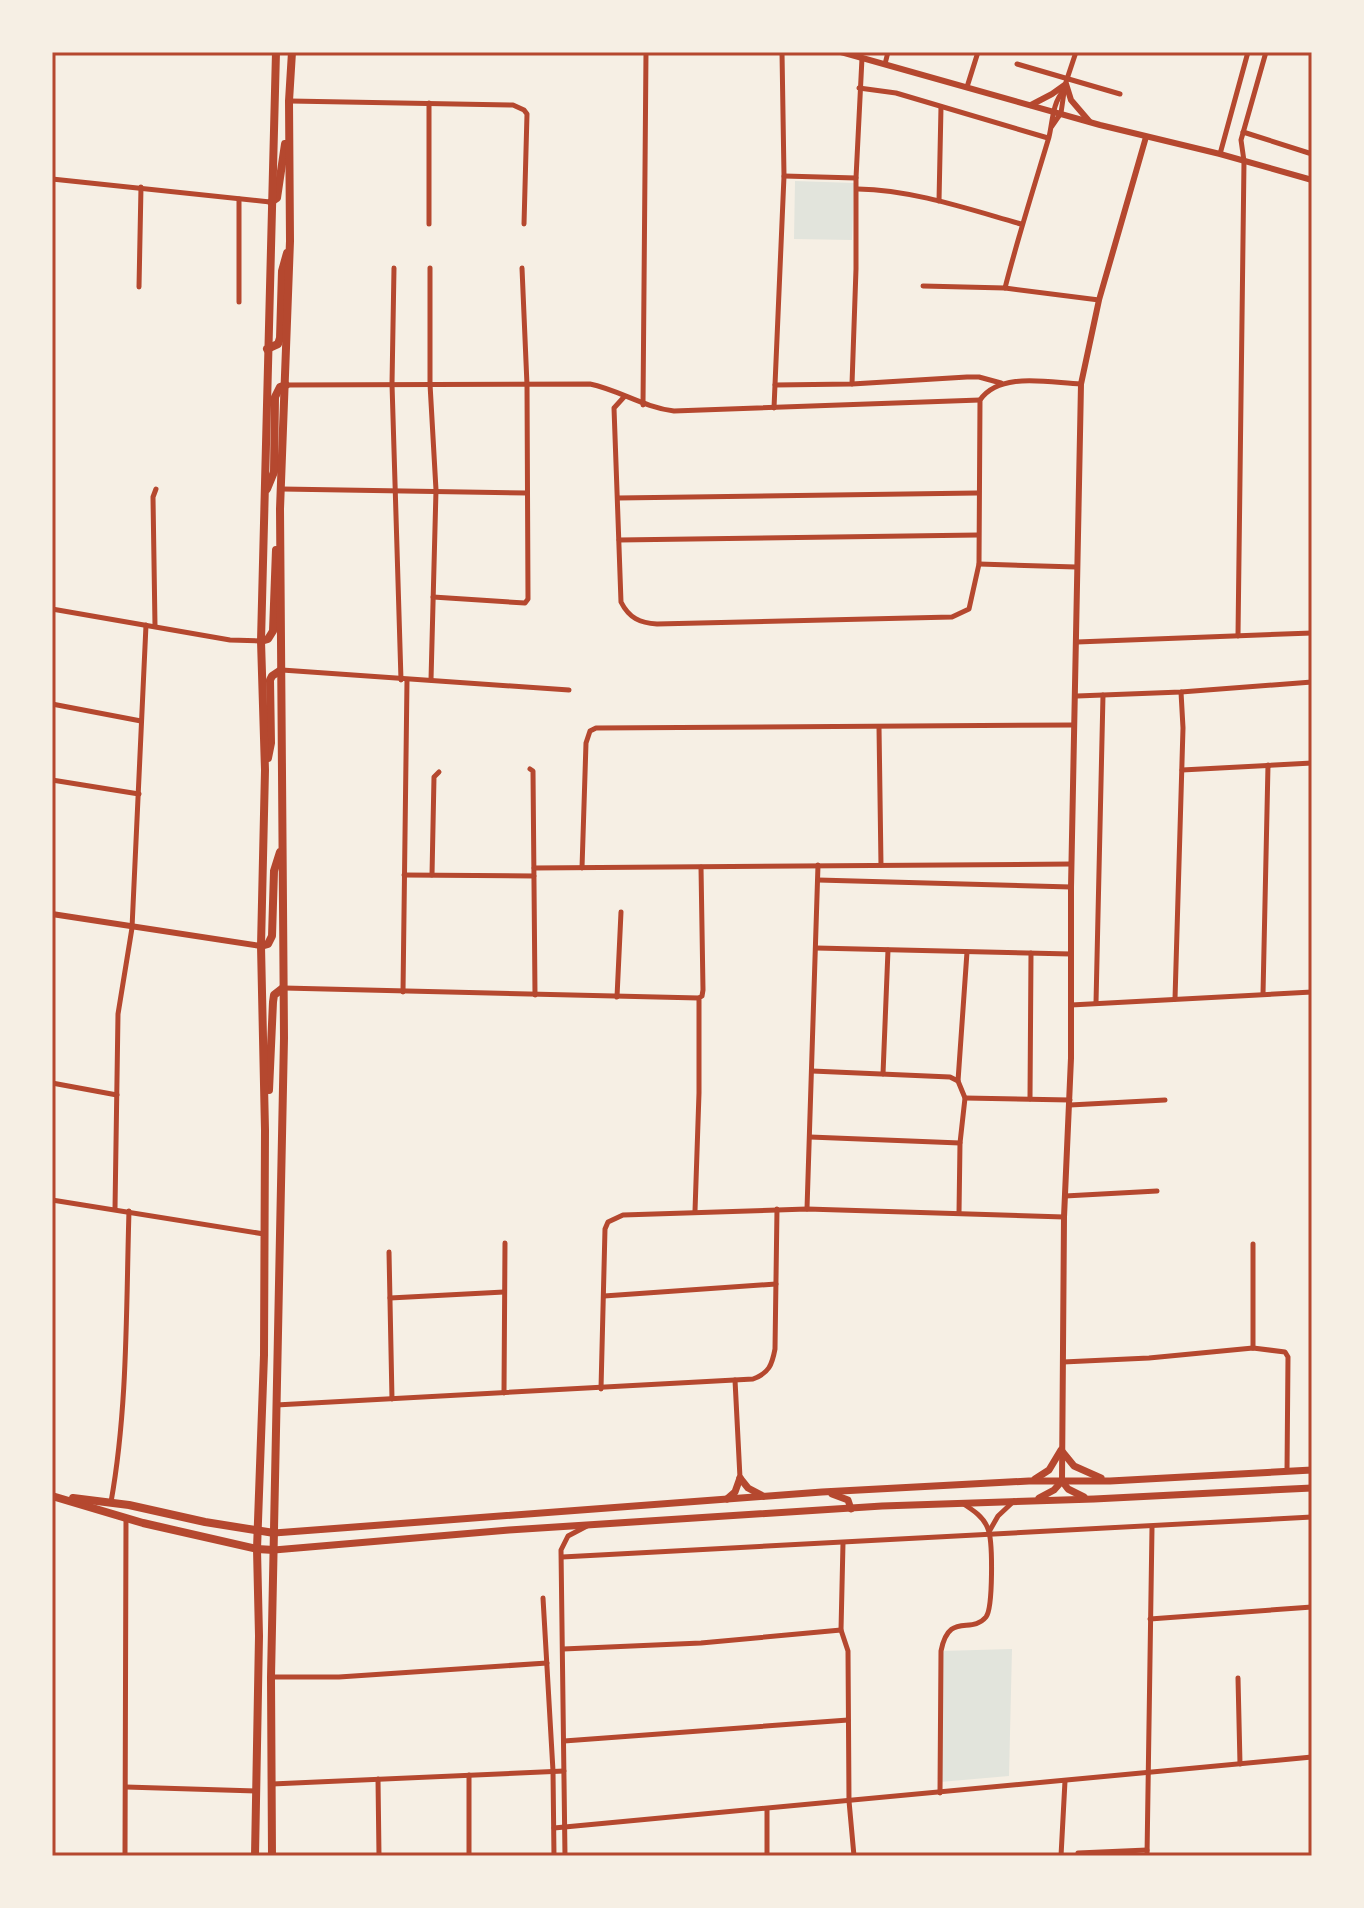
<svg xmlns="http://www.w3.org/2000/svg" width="1364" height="1908" viewBox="0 0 1364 1908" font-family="Barlow,sans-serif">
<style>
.green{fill:#e2e4dc}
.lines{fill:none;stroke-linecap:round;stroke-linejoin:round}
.minor{stroke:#b5482f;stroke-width:5}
.tertiary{stroke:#b5482f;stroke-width:6}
.primary{stroke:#b5482f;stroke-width:7}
.trunk{stroke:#b5482f;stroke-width:8}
.neatline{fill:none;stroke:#b5482f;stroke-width:3}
</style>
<rect width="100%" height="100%" fill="#f6efe4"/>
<g class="green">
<polygon points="795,181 854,183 852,240 794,239"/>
<polygon points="1012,1649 1009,1776 940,1782 941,1651"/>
</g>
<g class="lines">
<g class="minor">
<polyline points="885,64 888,52"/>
<polyline points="1017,64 1120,94"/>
<polyline points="1066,82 1076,52"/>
<polyline points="967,87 978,52"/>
<polyline points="859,88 896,93 1048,138"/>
<polyline points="290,101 513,105 524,110 527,114 524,224"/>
<polyline points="429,103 429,224"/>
<polyline points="1052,126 1061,113 1064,92"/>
<polyline points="1243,132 1312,154"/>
<polyline points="1220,154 1248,52"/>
<polyline points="784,176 856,178"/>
<polyline points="52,179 270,202"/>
<path d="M858,189C913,190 968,209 1021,224"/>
<polyline points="239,199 239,302"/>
<polyline points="939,201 941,107"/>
<polyline points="394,268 392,384 401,680"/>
<polyline points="430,268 430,384 436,490 431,680"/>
<polyline points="923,286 1005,288 1099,300"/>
<polyline points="139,287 141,187"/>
<path d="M1005,288C1018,237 1034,187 1049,137C1053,120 1052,104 1064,90"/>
<polyline points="852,384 856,269 856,178 862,58"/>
<path d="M286,385L590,384C619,390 643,407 674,411L980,400"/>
<polyline points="775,385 852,384 967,377 979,377 1001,383"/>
<path d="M624,397L614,408L621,602C629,618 640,623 657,624L952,617L969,609L979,564L980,400C1000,371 1050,383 1081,384"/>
<polyline points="643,405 646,52"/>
<polyline points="774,408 784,176 782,52"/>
<polyline points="282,489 527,493"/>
<polyline points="618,498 977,493"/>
<polyline points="619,540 978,535"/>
<polyline points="979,564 1076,567"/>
<polyline points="433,597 525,603 528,599 527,385 522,268"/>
<polyline points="52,609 230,640 261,641"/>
<polyline points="155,626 153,497 156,489"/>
<polyline points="1238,636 1244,161 1241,140 1266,52"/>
<polyline points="1077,642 1312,633"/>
<polyline points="282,670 569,690"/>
<polyline points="1077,696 1181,692 1312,682"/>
<polyline points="52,704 141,721"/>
<polyline points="879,727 881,865"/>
<polyline points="530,769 533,771 535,995"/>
<polyline points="1182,770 1312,763"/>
<polyline points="52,780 139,794"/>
<polyline points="534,868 1071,864"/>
<polyline points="582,868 586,743 590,731 596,728 1074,725"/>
<polyline points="404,875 534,876"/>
<polyline points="432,875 434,777 439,772"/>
<polyline points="818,880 1071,887"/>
<polyline points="816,948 1071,954"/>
<polyline points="284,988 699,998"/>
<polyline points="403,992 407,680"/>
<polyline points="1263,994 1268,765"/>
<polyline points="617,997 621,912"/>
<polyline points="1175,999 1183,728 1181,692"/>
<polyline points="1096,1003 1103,695"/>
<polyline points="1071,1005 1312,992"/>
<polyline points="812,1071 950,1077 958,1081"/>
<polyline points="883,1074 888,950"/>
<polyline points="52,1083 117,1095"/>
<polyline points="965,1098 1070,1100"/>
<polyline points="1030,1099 1031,953"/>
<polyline points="1070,1105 1165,1100"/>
<polyline points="810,1137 960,1143"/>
<polyline points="1065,1196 1157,1191"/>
<polyline points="52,1200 264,1234"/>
<polyline points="115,1209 118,1014 132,928 146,625"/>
<polyline points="807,1209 818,865"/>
<polyline points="695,1211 699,1093 699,998 702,996 703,990 701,867"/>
<polyline points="959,1213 960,1143 965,1098 958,1081 967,952"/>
<polyline points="389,1252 392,1399"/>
<polyline points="604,1296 776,1284"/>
<polyline points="390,1298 504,1292"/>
<polyline points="1253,1348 1253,1244"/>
<polyline points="1063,1362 1149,1358 1253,1348 1285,1352 1288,1357 1287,1471"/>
<polyline points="735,1380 740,1478"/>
<polyline points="601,1389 605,1229 608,1222 623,1215 807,1209 1064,1217"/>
<polyline points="504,1393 505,1243"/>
<path d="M276,1405L753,1379C769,1373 772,1365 775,1349L777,1209"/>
<path d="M111,1502C128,1407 126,1308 129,1211"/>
<polyline points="990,1530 998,1516 1014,1501"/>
<polyline points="843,1543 841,1630 848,1651 849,1801 854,1856"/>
<polyline points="562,1557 1312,1517"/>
<polyline points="543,1598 553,1771 554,1856"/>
<polyline points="1150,1619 1312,1607"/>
<polyline points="563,1649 701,1643 841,1630"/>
<polyline points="272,1677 339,1677 547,1663"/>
<polyline points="1238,1678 1240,1764"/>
<polyline points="564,1741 848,1720"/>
<polyline points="469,1775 469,1856"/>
<polyline points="378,1779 379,1856"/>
<polyline points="272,1784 564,1771"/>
<polyline points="126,1787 256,1791"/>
<path d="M940,1793L941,1651C949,1611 971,1635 986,1617C993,1608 993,1541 988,1529C984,1517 973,1510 962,1503"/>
<polyline points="767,1809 767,1856"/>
<polyline points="554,1828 1312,1757"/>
<polyline points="1078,1853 1147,1850"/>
<polyline points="125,1856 126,1518"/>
<polyline points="565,1856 561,1550 568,1536 587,1526"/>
<polyline points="1061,1856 1065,1781"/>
<polyline points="1147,1856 1152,1528"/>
</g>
<g class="tertiary">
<polyline points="841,52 1100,125 1220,154 1312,180"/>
<polyline points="1031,105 1052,94 1066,84 1071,100 1089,121"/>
<polyline points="52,914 261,946"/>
<polyline points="1062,1481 1064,1217 1071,1058 1071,887 1081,384 1099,300 1146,137"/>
</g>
<g class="primary">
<polyline points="740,1478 748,1488 763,1496"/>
<polyline points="1035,1479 1049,1470 1061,1450 1074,1466 1101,1478"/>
<polyline points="1062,1481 1068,1489 1084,1497"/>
<polyline points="832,1494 848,1500 851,1509"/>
<polyline points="1039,1498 1054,1490 1062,1481"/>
<polyline points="727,1499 735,1492 740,1478"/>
<polyline points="274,1533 822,1492 1029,1481 1110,1481 1312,1470"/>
<polyline points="274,1550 509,1530 882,1506 1094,1499 1312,1488"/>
</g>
<g class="trunk">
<polyline points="271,202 277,198 285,144"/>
<polyline points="267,349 278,344 280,338 282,271 287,253"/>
<polyline points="267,489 274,472 275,397 280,387 286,385"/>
<polyline points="261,641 268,639 273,631 276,550"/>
<polyline points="268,758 271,743 270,680 272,676 281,670"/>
<polyline points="261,946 268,944 272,936 274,871 280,852"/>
<polyline points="269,1090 273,1002 274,995 283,988"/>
<polyline points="52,1496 143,1523 257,1549 274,1550"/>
<polyline points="73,1498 129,1505 205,1522 274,1533"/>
<polyline points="255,1856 259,1636 257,1549 264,1355 265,1130 261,946 265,770 261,641 276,52"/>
<polyline points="272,1856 271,1677 284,1038 280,509 290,241 289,101 292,52"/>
</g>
</g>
<rect width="1364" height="1908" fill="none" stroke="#f6efe4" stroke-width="108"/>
<rect x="54" y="54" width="1256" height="1800" class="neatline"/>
</svg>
